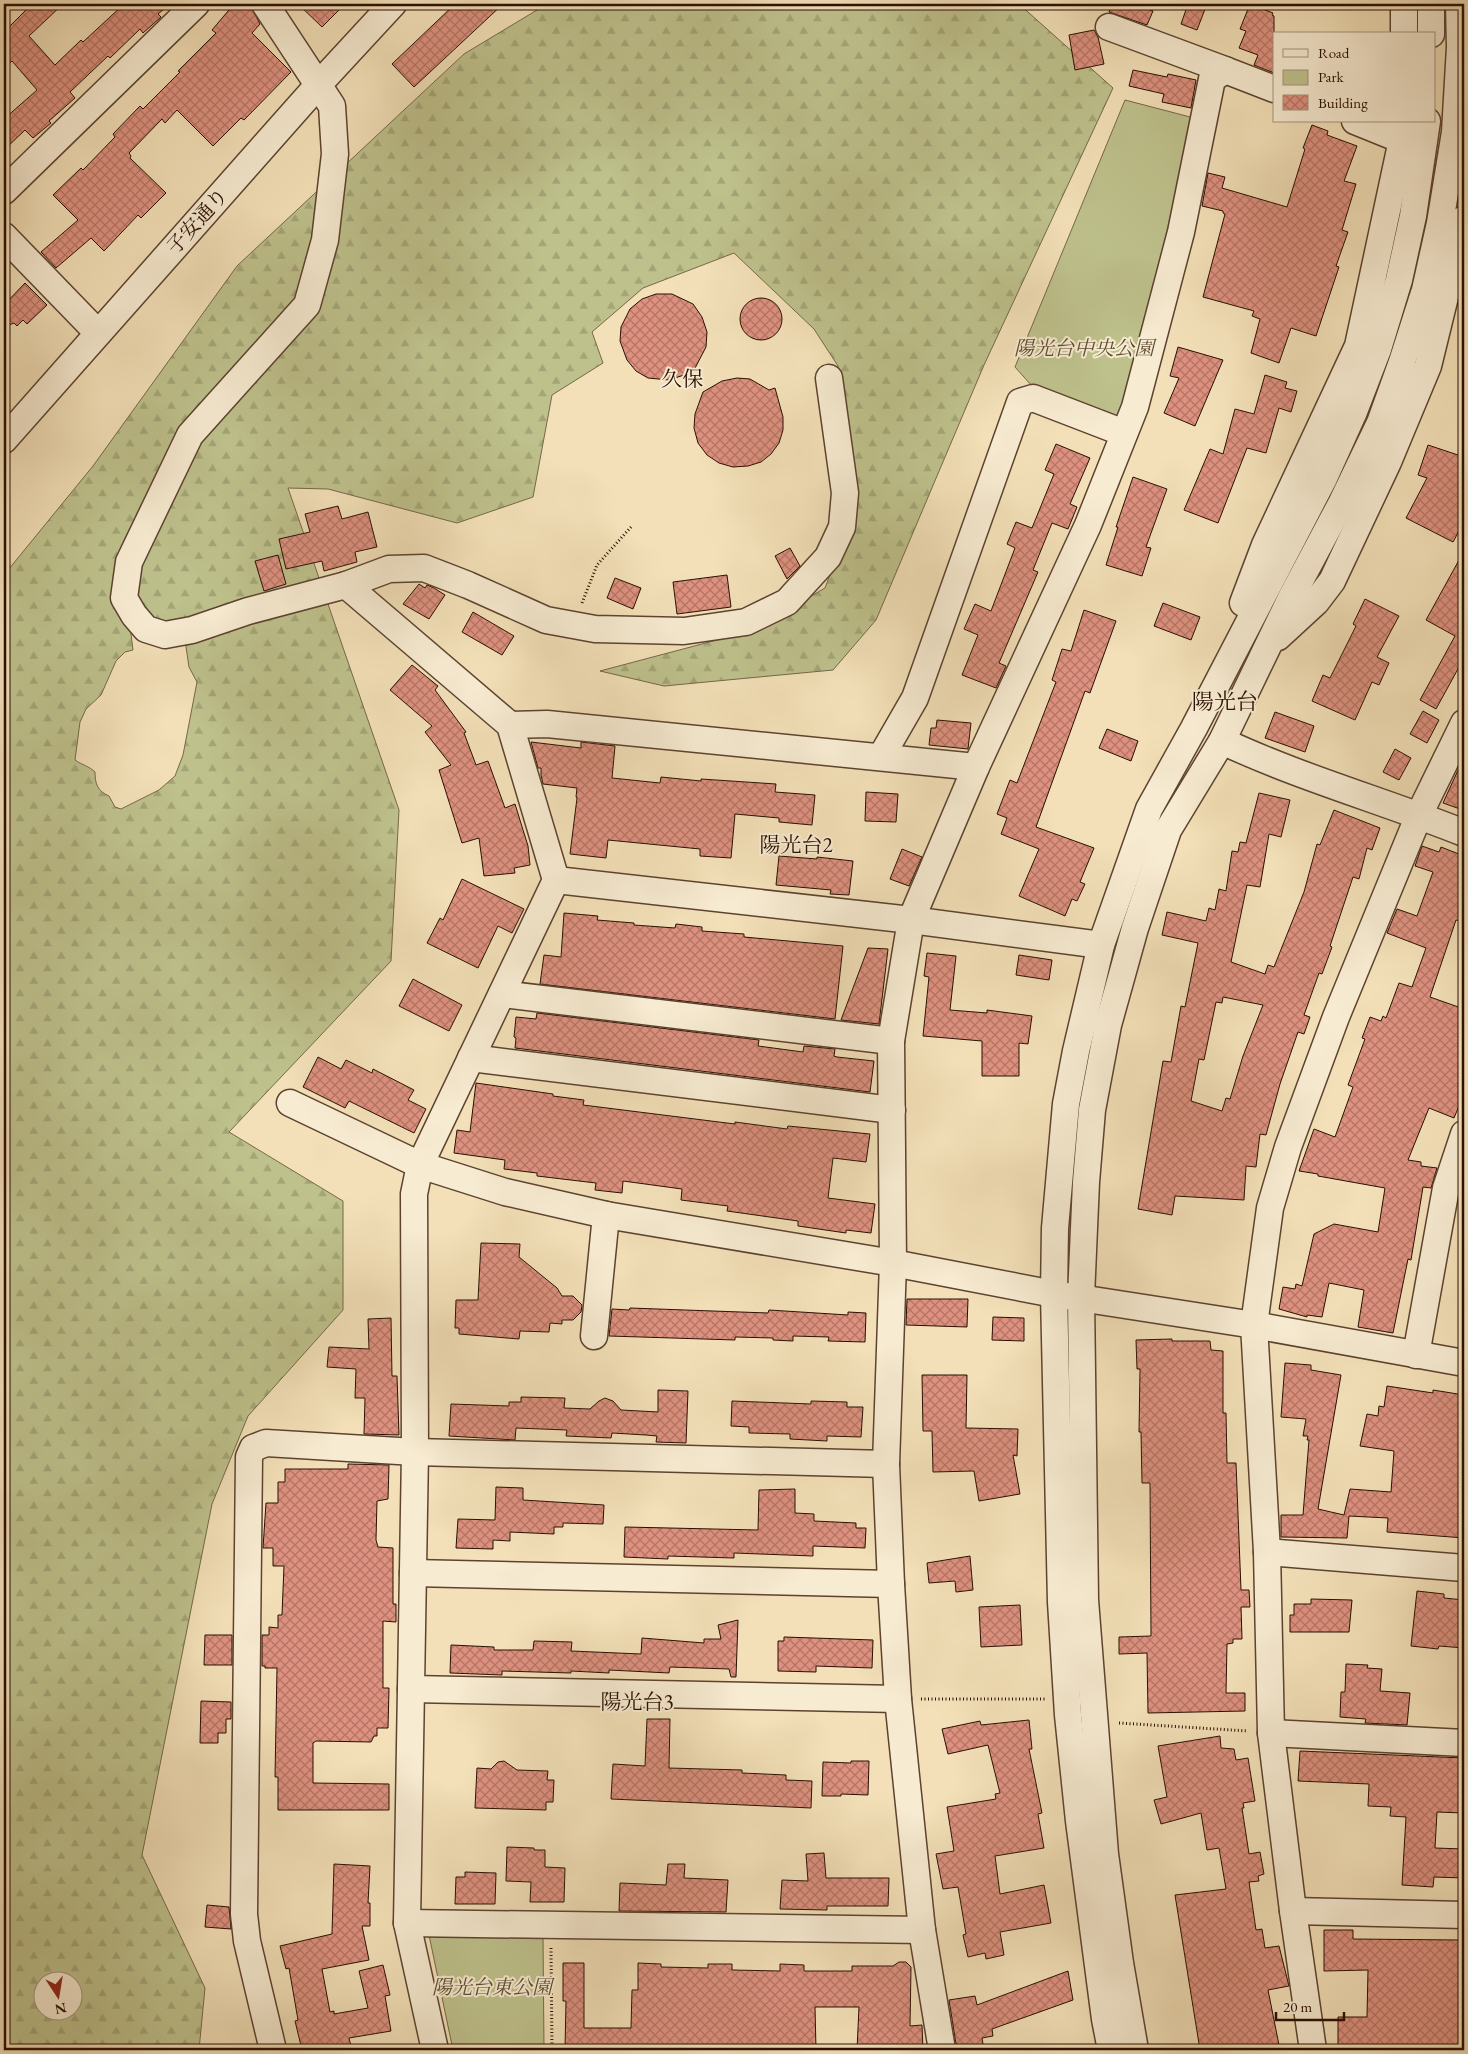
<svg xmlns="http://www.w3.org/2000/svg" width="1468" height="2054" viewBox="0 0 1468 2054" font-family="'EB Garamond','Noto Serif JP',serif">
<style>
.forest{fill:url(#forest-firs);stroke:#746847;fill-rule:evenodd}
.park{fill:#bec18c;stroke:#746847}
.building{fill:url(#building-cross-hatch);stroke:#2a0f02;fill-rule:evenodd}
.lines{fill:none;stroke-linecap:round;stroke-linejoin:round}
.minor-casing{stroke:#5c4330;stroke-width:29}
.path{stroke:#2a0f02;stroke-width:3;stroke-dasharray:1 2.5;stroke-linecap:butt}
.minor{stroke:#f7ebd1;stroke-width:26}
.labels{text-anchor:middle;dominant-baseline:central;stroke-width:4;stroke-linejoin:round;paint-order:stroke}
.street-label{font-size:20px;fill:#2a0f02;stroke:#f7ebd1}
.park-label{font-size:20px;font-style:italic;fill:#5e4d32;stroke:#f7ebd1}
.neighbourhood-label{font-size:21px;fill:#2a0f02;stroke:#f7ebd1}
.quarter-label{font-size:22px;fill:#2a0f02;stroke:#f7ebd1}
</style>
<defs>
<pattern id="forest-firs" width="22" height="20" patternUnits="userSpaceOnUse" patternTransform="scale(1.25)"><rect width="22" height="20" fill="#bec18c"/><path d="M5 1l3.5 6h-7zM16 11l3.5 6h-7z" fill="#a3a577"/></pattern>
<pattern id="building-cross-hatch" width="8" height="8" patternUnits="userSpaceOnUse" patternTransform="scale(1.25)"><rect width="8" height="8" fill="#de917f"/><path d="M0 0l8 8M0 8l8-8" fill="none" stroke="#b47566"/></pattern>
</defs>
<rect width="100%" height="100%" fill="#f3e0b8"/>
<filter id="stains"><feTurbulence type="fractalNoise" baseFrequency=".004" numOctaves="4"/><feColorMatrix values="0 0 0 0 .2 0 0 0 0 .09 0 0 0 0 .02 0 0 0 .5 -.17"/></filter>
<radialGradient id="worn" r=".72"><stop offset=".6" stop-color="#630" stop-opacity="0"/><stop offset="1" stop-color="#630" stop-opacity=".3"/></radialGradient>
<path class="forest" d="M547,4H1019L1113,88L984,365L876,620L833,670L664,686L600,671L751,631L825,588L857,503L838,366L814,329L734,253L643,288L592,332L603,363L552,395L533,497L457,523L328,489L288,488L399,810L391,961L229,1132L343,1201V1310L248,1416L212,1504L142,1855L205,1988L199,2050H4V575L93,466L237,266L464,54ZM130,626L185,640L189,667L197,682L183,755L175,776L159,790L121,809L115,807L109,796C97,791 95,783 95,772C89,766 82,765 75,760L80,722L86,709L101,695L116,661L125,652L133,650ZM42,1982H72V2012H42Z"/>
<g class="park">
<polygon points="1125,100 1194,118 1138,370 1115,420 1032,386 1015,367"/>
<polygon points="429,1935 543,1935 544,2050 453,2050"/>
</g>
<g class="building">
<polygon points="32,4 63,4 29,36 55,65 81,40 83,42 124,4 170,4 158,14 161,17 143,33 140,29 110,58 108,56 70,92 75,98 49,121 51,123 33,138 25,130 4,150 4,119 37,90 12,61 4,68 4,32"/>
<polygon points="234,4 250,4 260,24 252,33 291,72 244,120 241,118 213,146 177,110 165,123 162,119 129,153 131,156 130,158 166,193 141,218 138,215 104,251 91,238 56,268 41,252 78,220 53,195 81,168 83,170 115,137 113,134 140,106 143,109 180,72 178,71 216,33 212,30"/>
<polygon points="298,4 345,4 322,27"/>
<polygon points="455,4 503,4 414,87 392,64"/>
<polygon points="1112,4 1135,4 1153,11 1147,25 1109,12"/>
<polygon points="1188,4 1207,4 1197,30 1181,24"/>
<polygon points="1250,4 1273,13 1272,15 1274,16 1274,73 1254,65 1258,55 1239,48 1246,31 1240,29"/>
<polygon points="1094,30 1098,37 1104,64 1075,70 1069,35"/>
<polygon points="1133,70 1167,77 1168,74 1196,80 1191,108 1162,102 1164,94 1129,86"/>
<polygon points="1312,125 1328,131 1327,135 1357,146 1344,181 1356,184 1342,230 1348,232 1336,266 1339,267 1316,336 1291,328 1279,363 1251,353 1260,319 1252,316 1254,311 1203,297 1225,214 1223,213 1223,211 1202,206 1208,173 1225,177 1222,188 1287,207 1305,149 1303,148"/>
<polygon points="25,283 47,305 27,324 23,320 17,326 14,323 4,327 4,305"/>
<polygon points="656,294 672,294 693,304 702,317 707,332 706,347 693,372 669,380 648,378 636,371 627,360 620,341 621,327 630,309 642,299"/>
<circle cx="761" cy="319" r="21"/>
<polygon points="1178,347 1223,360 1195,426 1164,413 1179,378 1170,376"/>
<polygon points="1265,375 1287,382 1285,388 1297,391 1291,412 1279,408 1266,453 1247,448 1218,523 1184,510 1210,449 1223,454 1235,409 1254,414"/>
<polygon points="737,378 750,379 769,390 775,388 783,417 783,430 779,443 771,454 761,462 748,466 733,467 719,463 707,455 698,443 694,428 695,414 703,392 722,381"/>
<polygon points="1056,444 1090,458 1070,504 1077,507 1068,529 1052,523 1033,570 1038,572 999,663 1006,666 996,688 962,675 978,635 964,629 975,604 991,611 1015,548 1007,544 1016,522 1032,528 1054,474 1045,470"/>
<polygon points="1428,445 1464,457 1464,522 1453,542 1406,518 1427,478 1418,475"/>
<polygon points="1133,477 1167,489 1146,547 1151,548 1142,576 1106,565 1118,527 1116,527"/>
<polygon points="338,506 342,519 368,512 377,547 355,552 357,562 324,571 322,561 286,569 279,539 310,532 305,514"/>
<polygon points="790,548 800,566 787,579 775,556"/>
<polygon points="1464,551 1464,658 1436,709 1420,700 1455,636 1426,620"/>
<polygon points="278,555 286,584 264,591 255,561"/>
<polygon points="727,575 731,607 677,614 673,582"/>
<polygon points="615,578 641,588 633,609 607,598"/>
<polygon points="419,584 425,588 427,585 434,588 445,595 429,619 403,604"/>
<polygon points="1365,599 1399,616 1377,657 1389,663 1379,685 1372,682 1355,720 1312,701 1323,675 1330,678 1356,626 1353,624"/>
<polygon points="1163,603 1200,617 1191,640 1154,626"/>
<polygon points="1084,610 1116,621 1090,693 1085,691 1036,827 1094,848 1080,882 1085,884 1077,901 1072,899 1065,916 1019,896 1039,849 1001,834 1007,818 997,814 1010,780 1017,783 1056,682 1052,680 1062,649 1071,651"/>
<polygon points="473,612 514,636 502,655 462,632"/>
<polygon points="412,665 438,686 435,690 466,732 464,733 476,765 488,761 505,808 515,804 528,846 530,865 514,868 515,873 484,876 479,838 462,843 439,770 451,765 425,732 432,726 390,690"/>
<polygon points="1423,711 1439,720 1427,743 1410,734"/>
<polygon points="1275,712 1314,726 1305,752 1265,738"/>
<polygon points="937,720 971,723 968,749 929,745 931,728 936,728"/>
<polygon points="1107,729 1138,741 1131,761 1099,748"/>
<polygon points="531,742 581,748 581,742 615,746 612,778 660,783 661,777 701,781 701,779 776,784 775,792 815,795 812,825 779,822 779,818 735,814 731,858 700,856 700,849 608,840 606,858 570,854 577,798 576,797 577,788 543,784 541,775 541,768 538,768"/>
<polygon points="1395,749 1411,758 1399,780 1383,772"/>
<polygon points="1464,757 1464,798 1460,809 1443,803"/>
<polygon points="866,792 898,794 896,822 865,821"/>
<path d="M1259,793L1290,800L1281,837L1269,834L1260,887L1247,885L1231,962L1265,974L1268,965L1274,967L1304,892L1317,844L1320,845L1334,810L1380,828L1372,850L1367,848L1359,879L1353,877L1330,946L1332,947L1322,974L1319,973L1304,1015L1310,1017L1304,1034L1298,1032L1280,1084L1266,1135L1260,1134L1256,1167L1246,1166L1244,1200L1175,1196L1172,1215L1138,1209L1163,1061L1171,1062L1181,1006L1185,1007L1198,943L1162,935L1167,912L1206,921L1209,908L1215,910L1219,889L1226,891L1232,851L1238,852L1240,842L1246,843ZM1223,997L1263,1005L1243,1056L1230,1099L1226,1098L1222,1111L1191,1101L1199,1059L1204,1060L1216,1002L1222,1003Z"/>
<polygon points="1422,846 1439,852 1441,847 1464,856 1464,910 1460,921 1456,920 1430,997 1464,1009 1464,1094 1454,1118 1429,1108 1408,1160 1421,1162 1421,1166 1437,1168 1431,1188 1423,1187 1411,1260 1408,1259 1393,1333 1358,1327 1364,1290 1329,1283 1322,1317 1307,1315 1307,1317 1279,1309 1283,1287 1295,1289 1296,1284 1302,1286 1314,1234 1334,1224 1378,1232 1385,1188 1318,1176 1318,1174 1299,1171 1314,1129 1335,1137 1353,1087 1348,1085 1365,1039 1362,1038 1370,1017 1381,1021 1383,1016 1386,1018 1399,983 1412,987 1426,948 1387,933 1397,909 1417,916 1433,872 1415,866"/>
<polygon points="902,849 922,857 909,886 890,879"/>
<polygon points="779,856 817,859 817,857 853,861 849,895 830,894 831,890 776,885"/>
<polygon points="462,879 524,909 512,933 498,926 478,968 427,943 440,918 443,920"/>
<polygon points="564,913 598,916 597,920 634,923 634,925 675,928 676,924 702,927 702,931 744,934 744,937 843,946 835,1019 540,984 544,955 561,957"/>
<polygon points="868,948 888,949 879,1024 841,1020"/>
<polygon points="927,953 956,956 950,1010 987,1013 987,1010 1032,1016 1028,1044 1019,1043 1019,1076 982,1076 982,1041 923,1036 929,977 924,976"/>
<polygon points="1019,955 1052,960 1049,980 1016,975"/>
<polygon points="413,979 462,1005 449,1031 399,1006"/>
<polygon points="537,1013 759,1040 758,1046 803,1052 804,1046 835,1049 834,1056 837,1057 874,1061 870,1092 515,1048 516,1038 514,1037 516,1017 536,1019"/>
<polygon points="318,1057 341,1069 346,1060 372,1073 373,1069 414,1090 408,1100 426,1109 414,1133 349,1101 345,1108 303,1087"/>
<polygon points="476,1083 553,1094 553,1096 584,1100 583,1105 735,1124 735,1122 787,1129 788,1126 870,1134 866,1162 833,1158 828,1198 875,1204 871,1233 846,1230 846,1233 798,1226 798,1221 727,1211 728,1206 681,1200 682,1189 623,1181 622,1193 595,1190 596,1183 537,1176 537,1173 504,1169 505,1160 454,1153 457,1130 470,1132"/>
<polygon points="481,1243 520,1244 519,1257 557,1288 562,1296 573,1296 582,1305 581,1312 573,1320 562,1320 562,1324 550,1323 549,1332 520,1331 519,1339 459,1334 459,1328 455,1328 456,1300 478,1300"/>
<polygon points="907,1299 968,1299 967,1327 906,1325"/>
<polygon points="630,1308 768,1313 769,1310 848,1315 848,1312 866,1313 865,1342 828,1341 829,1337 793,1336 793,1341 773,1340 773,1338 735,1337 735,1340 609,1336 612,1309 629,1310"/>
<polygon points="993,1317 1024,1318 1024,1341 992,1340"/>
<polygon points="391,1318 392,1376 397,1376 399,1435 364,1434 365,1398 355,1398 356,1369 327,1367 329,1347 369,1349 368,1319"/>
<polygon points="1172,1339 1172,1341 1210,1341 1211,1350 1223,1351 1223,1413 1226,1413 1227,1463 1236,1463 1241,1590 1249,1590 1250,1607 1241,1607 1242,1639 1233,1639 1233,1643 1227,1644 1226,1693 1245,1693 1245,1711 1148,1713 1147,1653 1119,1654 1119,1637 1151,1636 1150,1483 1142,1483 1141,1432 1139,1432 1140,1369 1137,1369 1136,1340"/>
<polygon points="1285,1363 1311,1365 1311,1370 1341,1375 1318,1509 1344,1515 1350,1489 1391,1492 1394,1451 1360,1446 1367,1414 1378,1416 1379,1406 1384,1407 1387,1386 1433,1393 1433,1390 1464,1395 1464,1538 1387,1532 1388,1518 1349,1516 1347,1538 1281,1537 1281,1515 1303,1515 1309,1440 1307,1440 1308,1436 1303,1436 1306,1419 1281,1417"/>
<polygon points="922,1375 967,1375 966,1428 1018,1429 1017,1456 1013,1455 1020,1494 979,1501 974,1471 933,1472 932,1431 923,1431"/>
<polygon points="658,1390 688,1391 686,1443 656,1442 657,1436 646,1435 612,1433 611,1438 566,1436 567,1430 516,1428 515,1440 449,1436 451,1404 509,1406 509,1402 521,1402 521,1397 565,1398 564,1408 590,1409 599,1401 605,1398 613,1401 621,1410 658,1412"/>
<polygon points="732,1401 811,1404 811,1401 847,1402 847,1407 863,1407 861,1437 827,1436 827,1441 790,1439 790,1434 749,1433 749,1427 731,1426"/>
<polygon points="348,1464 389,1465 388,1499 377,1501 376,1540 378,1547 393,1548 393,1604 396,1604 396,1622 383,1621 383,1688 389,1688 388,1728 377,1728 377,1736 374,1736 371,1742 316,1741 313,1743 313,1783 389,1784 389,1810 278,1810 278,1777 275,1777 277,1668 265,1668 265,1666 262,1666 262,1635 269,1635 269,1627 278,1628 278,1615 282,1615 284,1566 273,1566 273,1548 263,1548 266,1503 278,1503 278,1482 285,1482 285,1469 348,1469"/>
<polygon points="496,1487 523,1488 523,1500 604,1505 603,1524 563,1523 563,1527 554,1527 554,1534 510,1532 510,1541 493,1540 493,1549 456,1548 458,1519 495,1520"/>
<polygon points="795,1489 795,1513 814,1514 814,1521 856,1523 856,1528 866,1528 865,1548 813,1546 813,1556 734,1553 734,1558 668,1556 668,1559 624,1557 625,1527 758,1530 759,1490"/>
<polygon points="970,1556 973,1590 956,1592 955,1581 929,1583 927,1563"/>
<polygon points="1417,1591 1444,1594 1444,1598 1464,1600 1464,1648 1439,1646 1438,1649 1411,1646"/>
<polygon points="1311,1599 1352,1600 1349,1632 1290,1632 1290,1615 1294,1615 1294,1604 1311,1604"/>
<polygon points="1020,1605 1022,1645 981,1647 979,1607"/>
<polygon points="738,1620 736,1677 731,1677 729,1669 670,1667 669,1673 609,1670 609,1673 571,1671 571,1673 502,1671 502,1675 450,1673 451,1645 494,1647 494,1650 533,1650 534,1641 572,1642 571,1651 641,1654 642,1638 704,1643 704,1639 721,1639 718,1625"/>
<polygon points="205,1635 232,1635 232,1665 204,1665"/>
<polygon points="784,1637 873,1640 872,1668 816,1666 816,1672 778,1671 778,1641 784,1641"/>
<polygon points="1346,1664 1368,1665 1367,1668 1382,1669 1380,1691 1410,1693 1407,1725 1365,1723 1366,1719 1340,1717 1341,1692 1345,1692"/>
<polygon points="201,1701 231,1702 231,1719 226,1719 226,1733 218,1733 218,1743 200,1743"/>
<polygon points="647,1719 670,1719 669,1768 742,1770 742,1773 786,1775 786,1780 812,1781 811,1808 611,1799 613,1764 645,1766"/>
<polygon points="1029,1720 1032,1749 1029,1749 1042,1813 1038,1814 1044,1848 995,1856 1000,1894 1044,1885 1051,1923 1000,1932 1004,1955 986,1959 985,1953 968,1957 963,1935 966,1934 958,1887 943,1889 936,1854 954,1851 947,1807 996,1799 995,1794 1000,1793 988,1745 948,1754 942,1729 980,1721 981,1725"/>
<polygon points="1220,1736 1221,1748 1234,1749 1236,1760 1248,1758 1255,1801 1243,1803 1244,1808 1242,1808 1249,1854 1260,1852 1264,1874 1258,1876 1259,1881 1249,1882 1256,1930 1262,1929 1265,1948 1279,1946 1289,1986 1268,1990 1280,2050 1200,2050 1175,1895 1226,1889 1219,1848 1207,1850 1201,1813 1161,1824 1154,1800 1167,1797 1158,1746"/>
<polygon points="1300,1751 1464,1758 1464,1813 1437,1812 1435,1848 1464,1849 1464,1878 1434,1877 1433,1887 1402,1885 1406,1817 1390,1816 1391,1807 1368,1806 1369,1784 1298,1781"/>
<polygon points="504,1761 517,1770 548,1771 547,1780 554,1780 553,1802 546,1802 546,1810 475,1808 477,1768 491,1769 498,1762"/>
<polygon points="851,1761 869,1761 868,1795 841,1794 841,1796 822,1796 823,1762 851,1763"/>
<polygon points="507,1847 534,1848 534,1850 545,1850 545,1867 565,1868 564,1902 530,1902 531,1882 506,1881"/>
<polygon points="824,1853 826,1878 889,1878 888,1906 827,1906 827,1910 780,1909 782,1880 808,1881 806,1854"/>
<polygon points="334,1864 370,1866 368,1903 370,1903 370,1926 362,1926 369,1960 322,1969 330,2012 334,2011 334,2014 368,2008 359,1971 383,1965 390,1995 385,1996 391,2031 349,2038 352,2050 302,2050 295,2021 298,2020 289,1968 286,1969 280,1946 332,1934"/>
<polygon points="668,1864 685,1864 684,1878 728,1880 726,1912 619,1911 620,1883 666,1885"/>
<polygon points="465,1872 496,1873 495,1904 455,1904 456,1877 465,1877"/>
<polygon points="207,1905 229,1907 231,1929 205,1927"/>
<polygon points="1324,1930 1353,1930 1353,1939 1459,1940 1461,2023 1464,2023 1464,2048 1338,2050 1338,2017 1367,2017 1368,1970 1324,1971"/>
<polygon points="899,1962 906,1962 911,1967 910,2026 922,2025 923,2050 857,2050 859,2007 815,2007 816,2050 565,2050 566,2001 563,2001 563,1963 584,1963 584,2028 631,2028 632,1990 638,1990 638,1963 661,1964 661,1967 708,1968 708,1964 732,1964 732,1970 780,1971 780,1964 804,1965 804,1971 852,1971 852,1966 893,1966"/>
<polygon points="1068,1971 1073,2000 992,2029 993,2036 982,2038 984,2050 957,2050 949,2000 975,1996 977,2005"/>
</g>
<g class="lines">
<g class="minor-casing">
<g id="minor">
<polyline points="265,4 332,106 335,154 325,240 307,305 190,435 129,562 124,598 134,615 146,629 165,635 192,630 248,611 346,585 389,569 424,568 468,585 546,620 595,629 684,631 746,622 787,602 828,557 842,527 845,493 829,378"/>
<polyline points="1404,4 1404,34"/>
<polyline points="1431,4 1431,34"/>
<polyline points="1109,27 1225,70"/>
<polyline points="1355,121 1402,140"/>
<polyline points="4,191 196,4"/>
<polyline points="4,236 98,333"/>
<polyline points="4,440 319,84 393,4"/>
<polyline points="346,585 510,725 556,880 420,1165 414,1194 415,1452 407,1923 435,2050"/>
<polyline points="1243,603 1265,545 1358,346 1402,140 1403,121"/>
<polyline points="1278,637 1316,602 1332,581 1388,462 1428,366 1464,219"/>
<polyline points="510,725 547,724 976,767"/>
<path d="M1222,741C1301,778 1384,801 1464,833"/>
<polyline points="881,757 915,698 1020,402 1033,398 1124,433"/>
<polyline points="556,880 911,920 1101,945"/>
<polyline points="502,994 891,1041"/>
<polyline points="471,1058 892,1110"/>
<polyline points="290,1103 420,1165 505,1192 606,1215 893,1263 1054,1294 1254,1325 1464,1363"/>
<polyline points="594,1336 606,1215"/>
<polyline points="1416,1355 1446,1188 1464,1134"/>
<polyline points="1267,1552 1464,1568"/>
<polyline points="413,1573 891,1584"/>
<polyline points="411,1689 898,1699"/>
<polyline points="1271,1733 1464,1743"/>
<polyline points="1293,1911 1464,1915"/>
<polyline points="407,1923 922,1930"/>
<polyline points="273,2050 247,1941 244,1914 249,1457 253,1448 266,1443 415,1452 886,1464"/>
<polyline points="942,2050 922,1930 898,1699 891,1584 886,1464 893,1263 891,1041 911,920 976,767 1088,525 1135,407 1181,232 1212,79 1225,70 1274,89"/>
<polyline points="1111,2050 1105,2019 1079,1821 1068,1715 1061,1602 1054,1294 1055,1228 1066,1104 1076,1051 1101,945 1149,809 1194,728 1324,478 1353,414 1378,349 1399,280 1413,216 1427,121"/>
<polyline points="1135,2050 1120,1963 1105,1854 1085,1600 1081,1297 1086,1182 1092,1110 1108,1025 1135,928 1168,830 1222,741 1293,594 1342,502 1380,423 1402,362 1425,290 1440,223 1455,132 1460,47 1459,4"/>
<polyline points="1313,2050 1293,1911 1271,1733 1267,1552 1254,1325 1270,1208 1288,1147 1336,1017 1419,815 1464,723"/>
</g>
</g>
<g class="path">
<polyline points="582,603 597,565 631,527"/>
<polyline points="921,1699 1045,1699"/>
<polyline points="1119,1723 1248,1731"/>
<polyline points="551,1948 552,2050"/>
</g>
<use href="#minor" class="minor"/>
</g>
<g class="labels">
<g class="street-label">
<text transform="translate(197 221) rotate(-48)">子安通り</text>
</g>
<g class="park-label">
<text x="1084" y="348">陽光台中央公園</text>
<text x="492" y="1987">陽光台東公園</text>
</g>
<g class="neighbourhood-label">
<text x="682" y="378">久保</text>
<text x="796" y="844">陽光台2</text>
<text x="637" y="1701">陽光台3</text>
</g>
<g class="quarter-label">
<text x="1225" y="701">陽光台</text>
</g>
</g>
<rect width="1468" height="2054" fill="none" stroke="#f3e0b8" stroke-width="20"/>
<rect x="5" y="5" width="1458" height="2044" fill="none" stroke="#2a0f02" stroke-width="2.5"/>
<rect x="10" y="10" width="1448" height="2034" fill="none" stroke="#2a0f02"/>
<rect x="1273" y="32" width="162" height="90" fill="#f7ebd1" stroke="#a5937e"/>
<rect x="1283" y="49" width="25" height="8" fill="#f7ebd1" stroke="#a5937e"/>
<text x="1318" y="58" font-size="15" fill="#2a0f02">Road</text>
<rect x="1283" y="70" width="25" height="15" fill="#bec18c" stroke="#a5937e"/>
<text x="1318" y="82" font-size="15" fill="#2a0f02">Park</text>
<rect x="1283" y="95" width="25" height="15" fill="url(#building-cross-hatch)" stroke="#a5937e"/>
<text x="1318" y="108" font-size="15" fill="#2a0f02">Building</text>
<g transform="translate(58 1996) rotate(168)"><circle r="24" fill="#f7ebd1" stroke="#a5937e"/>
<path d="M0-4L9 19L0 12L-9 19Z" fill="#8f2418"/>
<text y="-8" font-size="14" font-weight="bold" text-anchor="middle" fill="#2a0f02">N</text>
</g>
<path d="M1276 2012v8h68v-8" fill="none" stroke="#2a0f02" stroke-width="2.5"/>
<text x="1283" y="2012" font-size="15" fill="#2a0f02" stroke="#f7ebd1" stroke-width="4" paint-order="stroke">20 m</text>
<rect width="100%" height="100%" filter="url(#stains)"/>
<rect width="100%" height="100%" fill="url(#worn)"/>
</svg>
